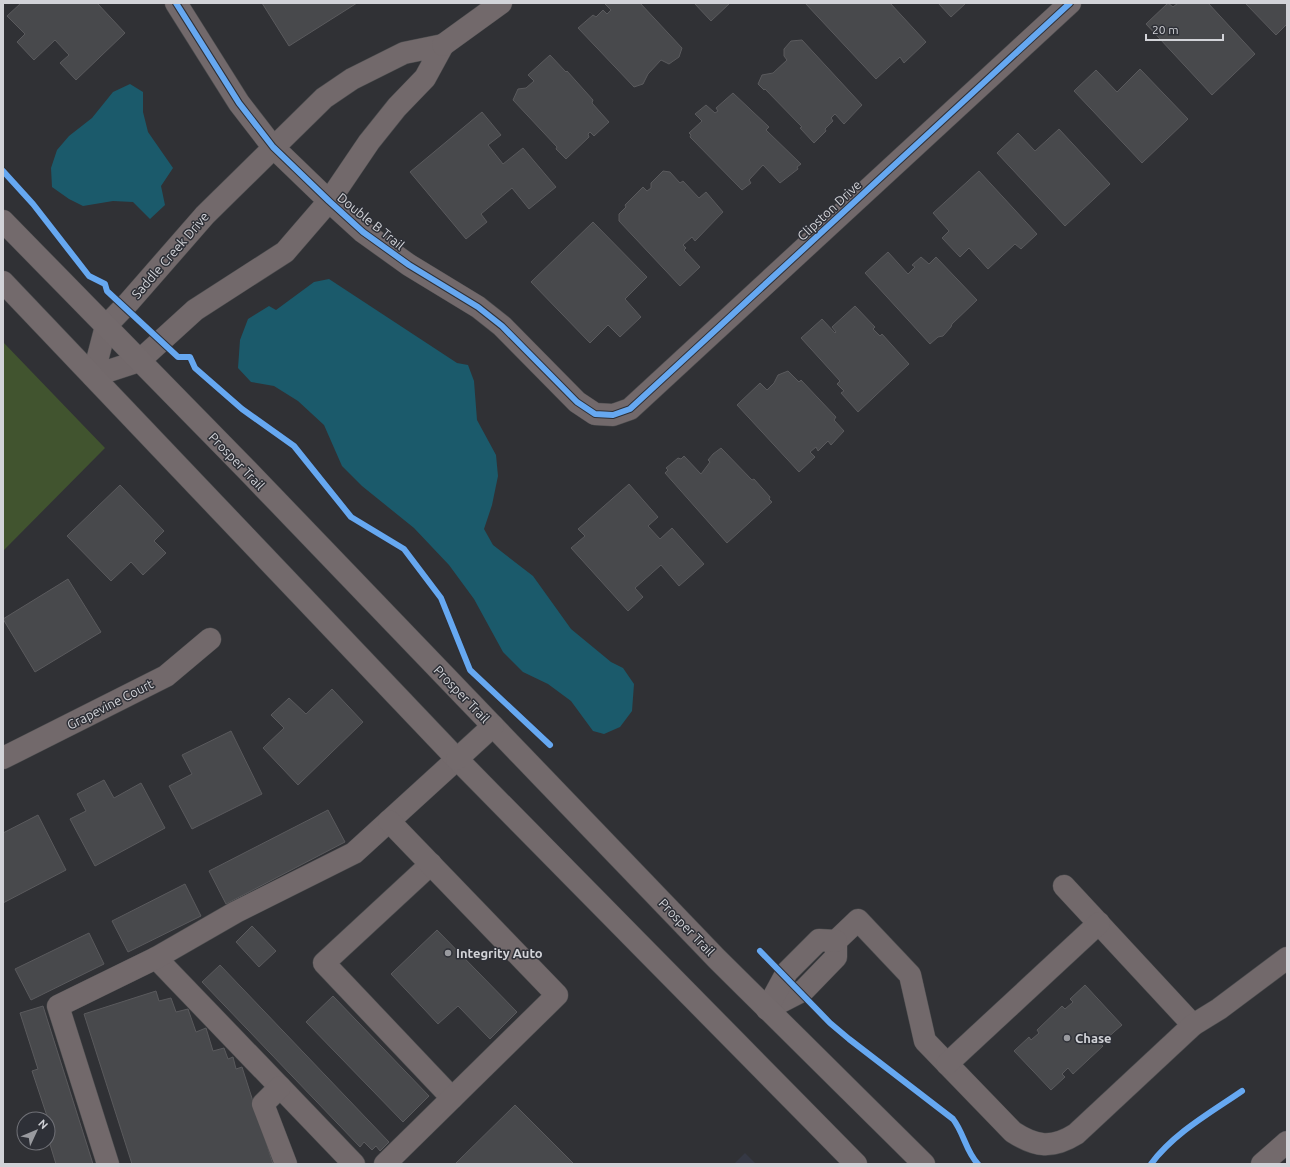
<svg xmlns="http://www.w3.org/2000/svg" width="1290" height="1167" viewBox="0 0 1290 1167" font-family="Ubuntu,sans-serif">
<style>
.built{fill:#353844}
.green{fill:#41542f}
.water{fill:#1b5a6b}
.building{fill:#48494c;stroke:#5a5a5d}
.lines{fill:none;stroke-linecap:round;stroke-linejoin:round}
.minor-casing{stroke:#4b4c4e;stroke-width:23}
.major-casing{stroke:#4b4c4e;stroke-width:23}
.minor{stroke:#72696b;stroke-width:22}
.major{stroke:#736a6c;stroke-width:22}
.cycleway-casing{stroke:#2e3037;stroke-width:8}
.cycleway{stroke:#66a8f1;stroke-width:6}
.poi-dot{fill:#999a9f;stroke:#2e3037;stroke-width:1.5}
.labels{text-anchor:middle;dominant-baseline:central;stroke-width:3;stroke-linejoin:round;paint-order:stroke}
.street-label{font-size:13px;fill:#d2d3d8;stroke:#2e3037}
.poi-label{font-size:13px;font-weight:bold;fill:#d2d3d8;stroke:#2e3037;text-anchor:start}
</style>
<rect width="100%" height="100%" fill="#303135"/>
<polygon class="built" points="745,1153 756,1164 734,1164"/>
<polygon class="green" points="3,342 105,448 3,551"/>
<g class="water">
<polygon points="130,84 143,92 143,112 148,132 173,168 161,186 165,205 150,219 133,202 113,201 83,206 69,199 52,187 51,168 57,150 69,136 92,118 113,92"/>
<polygon points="329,279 457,363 468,365 474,381 477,420 496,455 498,476 492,505 484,529 493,545 533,576 571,629 611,662 623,668 634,684 632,711 620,727 604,734 593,731 571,701 548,684 523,672 503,652 474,599 449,565 414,528 362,486 342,466 324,425 298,401 274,386 251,382 238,368 240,340 248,319 269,306 276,310 314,282"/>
</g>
<g class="building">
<polygon points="21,3 97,3 125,33 76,80 60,63 69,55 55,40 34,60 17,42 25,34 7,16"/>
<polygon points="262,3 357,3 289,46"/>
<polygon points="604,3 640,3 682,48 679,57 669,64 661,60 648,74 643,84 634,87 578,28 593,15 596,17 603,10 607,14 611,10"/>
<polygon points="694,3 730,3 711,21"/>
<polygon points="805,3 890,3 926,42 904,63 900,57 876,79"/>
<polygon points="938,3 966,3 951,17"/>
<polygon points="1168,3 1173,7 1178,3 1208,3 1255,54 1212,95 1146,24"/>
<polygon points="1245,3 1287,3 1287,24 1276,35"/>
<polygon points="802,40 862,105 844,124 835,114 831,118 833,121 825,129 826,131 814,143 800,128 802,127 765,89 764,90 758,84 762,75 773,73 787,60 784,56 784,49 791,41"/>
<polygon points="550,55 566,72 567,71 593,100 592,103 609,122 594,136 590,132 588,134 589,137 566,159 556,149 557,147 513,100 518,89 526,88 534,81 528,75"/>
<polygon points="1140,69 1188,119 1142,163 1074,91 1096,70 1117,92"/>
<polygon points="733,93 769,127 766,130 801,164 797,167 798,169 780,183 763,165 749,180 751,183 742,190 690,137 691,135 689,133 702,121 695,114 706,105 715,113 718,111 716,108"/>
<polygon points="482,112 501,135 488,145 503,164 523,148 556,187 529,209 512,188 481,214 487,222 466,239 410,172"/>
<polygon points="1059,129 1110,184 1065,226 997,153 1018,133 1035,151"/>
<polygon points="663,171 670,172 680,183 683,181 699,198 706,192 723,212 695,241 692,237 683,245 686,248 684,250 700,267 680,286 619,221 619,214 626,207 625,205 643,187 647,191 651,188 651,183"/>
<polygon points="979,171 1037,234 1021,249 1015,244 988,269 969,248 960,257 942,238 949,231 933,213"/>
<polygon points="593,222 647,277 625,299 641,317 620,337 608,325 590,343 531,282"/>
<polygon points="888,252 908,274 915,267 912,265 921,257 929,264 936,257 977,300 952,324 951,327 943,336 938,337 930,344 865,273"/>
<polygon points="855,306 875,327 873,329 880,336 882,334 909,364 858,412 841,393 844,391 837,384 840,381 801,338 822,319 835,333 836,332 832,327"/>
<polygon points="788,371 799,382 801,380 836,417 834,420 844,431 831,445 828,441 818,451 816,447 810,452 815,457 799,472 737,405 760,383 767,390 774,383 778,375"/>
<polygon points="721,448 752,480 754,479 770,497 769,499 772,502 727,543 665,473 668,470 666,468 678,458 681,459 684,456 701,474 710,462 708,460 713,454"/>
<polygon points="629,484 658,517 648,526 660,539 672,528 704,564 679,586 661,565 635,588 643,597 628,611 571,548 585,536 578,529"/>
<polygon points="120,485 164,531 154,541 166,553 143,575 131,562 111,581 67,536"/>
<polygon points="68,579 101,632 35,672 3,619"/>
<polygon points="332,689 363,722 298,785 263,748 284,728 271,715 289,698 306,714"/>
<polygon points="231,731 262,794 192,829 169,786 192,774 182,755"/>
<polygon points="104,780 114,798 141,783 165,828 95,866 70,819 86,811 77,794"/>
<polygon points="328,810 345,842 226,904 209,871"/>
<polygon points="38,815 66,870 3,903 3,833"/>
<polygon points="185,884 201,916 128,952 112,921"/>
<polygon points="252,926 276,951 259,967 236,942"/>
<polygon points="437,930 517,1012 490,1039 458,1006 438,1024 391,974"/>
<polygon points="89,933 104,964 31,1000 15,969"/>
<polygon points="220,965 389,1142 380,1151 376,1146 372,1150 364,1142 360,1147 202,982"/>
<polygon points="1085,985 1122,1025 1106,1039 1104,1036 1098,1041 1103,1046 1073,1074 1068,1068 1062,1074 1065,1077 1051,1090 1014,1051 1029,1037 1031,1040 1039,1033 1037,1030 1062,1006 1065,1009 1073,1002 1070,999"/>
<polygon points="156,991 159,1001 171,998 176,1012 188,1009 196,1032 206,1028 213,1051 224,1048 228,1059 233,1057 236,1069 242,1067 273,1164 132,1164 84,1014"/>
<polygon points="333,996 429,1096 403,1122 306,1022"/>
<polygon points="43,1006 93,1164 56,1164 48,1138 48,1128 50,1127 48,1119 32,1071 38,1069 20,1013"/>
<polygon points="515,1105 574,1164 455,1164"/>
</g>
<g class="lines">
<g class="minor-casing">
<g id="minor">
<polyline points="176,3 239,103 273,147 329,201 363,232 409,265 478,307 502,326 577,402 595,414 613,415 630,409 1070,3"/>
<polygon points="443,45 425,78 397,107 369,142 329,201 285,252 195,310 139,361 93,376 106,326 129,302 205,215 324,98 352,79 404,53"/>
<polyline points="443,45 501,3"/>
<polyline points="3,758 166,676 210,639"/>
<polyline points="431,864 324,963 452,1098"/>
<polyline points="1064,886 1193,1025"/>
<polyline points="156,958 354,1164"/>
<path d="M767,1009L804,990L836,957V941L858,920L910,975L925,1041L1013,1132C1036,1147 1052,1149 1076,1134L1193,1025L1219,1009L1287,958"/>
<polyline points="767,1009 787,972 819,940 836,941"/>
<polyline points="947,1064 1099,923"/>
<polyline points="280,1087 263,1104 286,1164"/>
<polyline points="108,1164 58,1006 156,958 236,912 354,853 457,759"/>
<polyline points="385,1164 557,995 389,821"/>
</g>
</g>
<g class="major-casing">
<g id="major">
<polyline points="3,221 247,470 717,959 924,1164"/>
<polyline points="3,282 457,759 856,1164"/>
<polyline points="457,759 493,726"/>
<polyline points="1262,1164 1287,1142"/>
</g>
</g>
<use href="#minor" class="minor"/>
<use href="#major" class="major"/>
<g class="cycleway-casing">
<g id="cycleway">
<polyline points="176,3 239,103 273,147 329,201 363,232 409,265 478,307 502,326 577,402 595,414 613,415 630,409 1070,3"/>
<polyline points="3,171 33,204 89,276 105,284 107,291 178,357 190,357 195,368 242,409 294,446 351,517 404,549 441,598 470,670 550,745"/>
<path d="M760,951L830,1023L849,1039L953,1119C964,1133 966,1152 978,1164"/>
<path d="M1151,1164C1174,1133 1210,1113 1242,1091"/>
</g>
</g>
<use href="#cycleway" class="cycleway"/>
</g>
<g class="poi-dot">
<circle cx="448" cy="953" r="4"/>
<circle cx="1067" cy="1038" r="4"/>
</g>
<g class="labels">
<g class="street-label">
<text transform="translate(829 210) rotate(-43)">Clipston Drive</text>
<text transform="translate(371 221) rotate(39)">Double B Trail</text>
<text transform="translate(170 255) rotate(-49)">Saddle Creek Drive</text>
<text transform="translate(237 461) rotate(46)">Prosper Trail</text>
<text transform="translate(462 694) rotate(46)">Prosper Trail</text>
<text transform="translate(110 704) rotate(-27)">Grapevine Court</text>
<text transform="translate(687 927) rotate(46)">Prosper Trail</text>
</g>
<g class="poi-label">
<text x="456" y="953">Integrity Auto</text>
<text x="1075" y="1038">Chase</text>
</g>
</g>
<rect width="1290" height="1167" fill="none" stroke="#d2d3d8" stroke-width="8"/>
<g transform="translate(36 1131) rotate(46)"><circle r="19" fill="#2e3037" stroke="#707177"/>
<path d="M0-3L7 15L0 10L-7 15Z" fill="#999a9f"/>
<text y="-6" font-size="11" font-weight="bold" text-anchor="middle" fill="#d2d3d8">N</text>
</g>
<path d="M1146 34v6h77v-6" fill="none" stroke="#d2d3d8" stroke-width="2"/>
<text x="1152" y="34" font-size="12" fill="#d2d3d8" stroke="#2e3037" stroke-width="3" paint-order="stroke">20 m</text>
</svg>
